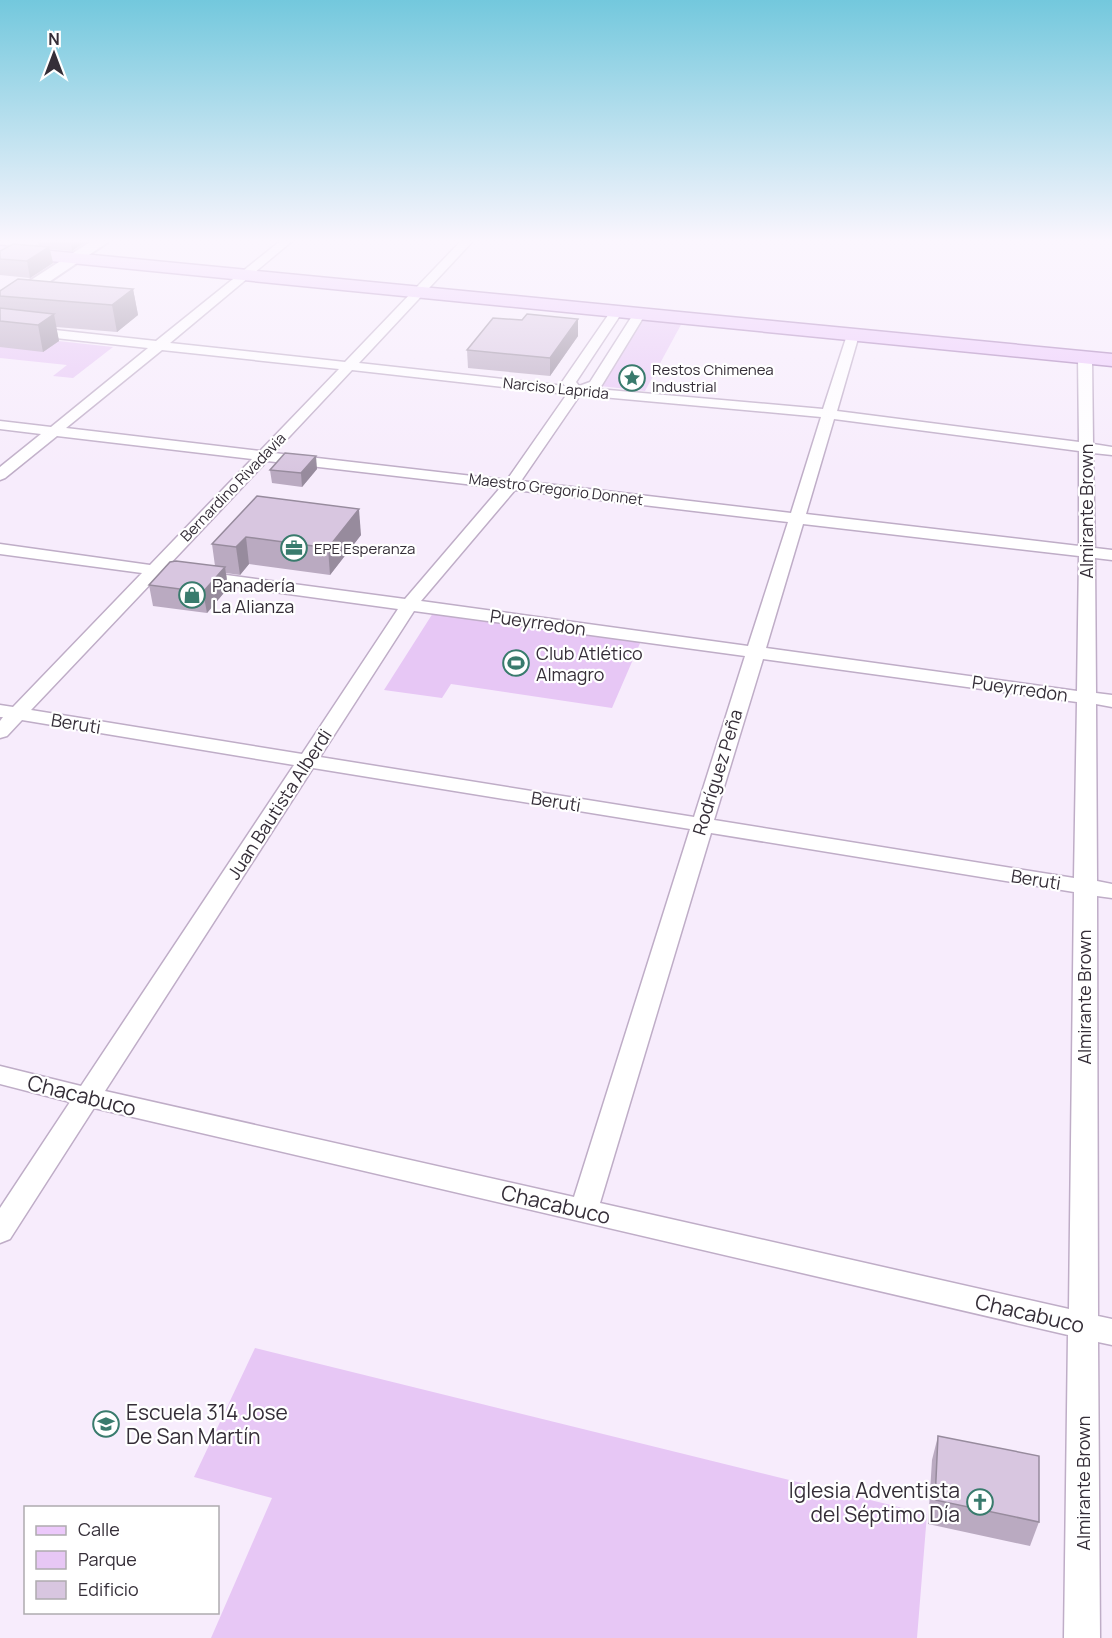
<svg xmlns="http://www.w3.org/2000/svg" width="1112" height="1638" viewBox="0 0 1112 1638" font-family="Manrope,sans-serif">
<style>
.green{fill:#e7c7f5}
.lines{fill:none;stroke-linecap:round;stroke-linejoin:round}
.street-casing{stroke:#bfadc7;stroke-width:3}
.secondary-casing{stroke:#bfadc7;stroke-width:4}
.primary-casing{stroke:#a47bb5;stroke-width:3}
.street{fill:#fff;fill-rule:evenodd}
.secondary{fill:#fff;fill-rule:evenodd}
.primary{fill:#ecc9fb;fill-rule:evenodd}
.wall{fill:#baaac1}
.shaded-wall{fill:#978b9d}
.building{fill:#d8c6e0;stroke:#978b9d;stroke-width:1.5}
.labels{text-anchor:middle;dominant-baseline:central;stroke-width:4.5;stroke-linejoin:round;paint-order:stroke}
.far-poi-label{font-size:15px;fill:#352e38;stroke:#fff;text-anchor:start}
.far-street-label{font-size:15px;fill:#352e38;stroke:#fff}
.street-label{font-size:18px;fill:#352e38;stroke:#fff}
.poi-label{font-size:18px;fill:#352e38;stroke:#fff;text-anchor:start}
.near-street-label{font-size:21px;fill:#352e38;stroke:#fff}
.near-poi-label{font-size:21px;fill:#352e38;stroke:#fff;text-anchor:start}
</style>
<rect width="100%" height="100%" fill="#f7ecfc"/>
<g class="green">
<polygon points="642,317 683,321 645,391 600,386"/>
<polygon points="58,341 113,347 73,378 53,376 67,365 0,358 0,347"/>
<polygon points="433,613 641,641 612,708 451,684 442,698 384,690"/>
<polygon points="255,1348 927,1514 917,1638 211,1638 272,1498 194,1477"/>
</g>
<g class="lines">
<g class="street-casing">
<path id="street" d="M279,242H291L170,343L345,362L460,242H472L359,363L565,386L562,382L613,308H621L623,311L576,382L579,386L590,382L634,313L640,309L646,313L602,385L597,389L823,409L847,335L853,331L859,335L837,411L1079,442L1078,357L1085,353L1092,357L1093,444L1112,447V455L1093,453L1095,548L1112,550V560L1095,558L1096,693L1112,695V707L1096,704L1097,881L1112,884V898L1097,896L1098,1316L1112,1319V1345L1098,1342L1100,1638H1064L1068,1335L94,1108L10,1239L0,1243V1208L70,1102L0,1084V1066L81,1086L294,765L22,720L7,736L0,738V721L3,717H0V705L13,707L142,573L0,554V544L150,565L252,459L57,436L5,478L0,480V467L41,434L0,429V421L51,427L148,348L0,332V324L156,341ZM162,350L339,369L260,451L66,428ZM352,370L567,394L507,480L274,453ZM580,395L821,417L791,513L521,481ZM834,419L1079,451V546L806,514ZM267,461L500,488L405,599L167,567ZM515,490L788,522L748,646L421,601ZM803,524L1079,556L1077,691L766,648ZM158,576L398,609L302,754L31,710ZM414,611L745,656L694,817L320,757ZM763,659L1077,702L1074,878L714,820ZM313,768L690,829L574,1197L105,1091ZM711,833L1074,892L1069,1309L600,1203Z"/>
</g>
<g class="secondary-casing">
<polygon id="secondary" points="90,242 108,242 6,311 0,312 0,300"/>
</g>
<g class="primary-casing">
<polygon id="primary" points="0,246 1112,354 1112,366 0,256"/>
</g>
<use href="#street" class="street"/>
<use href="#secondary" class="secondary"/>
<use href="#primary" class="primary"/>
</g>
<g class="wall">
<polygon points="38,242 85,242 72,251 50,249 53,263 30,278 0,275 0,251 39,246"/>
<polygon points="133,289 138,315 117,332 56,327 59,341 43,352 0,347 0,291"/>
<polygon points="578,319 578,336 550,376 468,368 467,350 522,320"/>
<polygon points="317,469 302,487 272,483 270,470"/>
<polygon points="257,496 361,535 330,575 249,564 240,575 226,573 228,588 207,613 153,606 149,585 215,566 212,544"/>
<polygon points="938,1436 1039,1522 1030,1546 928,1524 932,1460"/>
</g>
<g class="shaded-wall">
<polygon points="71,242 85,242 72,251"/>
<polygon points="49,247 53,263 30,278 27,261"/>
<polygon points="133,289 138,315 117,332 112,305"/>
<polygon points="54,314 59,341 43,352 38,325"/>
<polygon points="578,319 578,336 550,376 550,358"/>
<polygon points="316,456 317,469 302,487 301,473"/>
<polygon points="359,509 361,535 330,575 328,548"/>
<polygon points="246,537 249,564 240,575 236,547"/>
<polygon points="225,567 228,588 207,613 203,592"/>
</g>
<g class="building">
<polygon points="13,244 49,247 27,261 0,259 0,251"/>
<polygon points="18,279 133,289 112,305 0,296 0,291"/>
<polygon points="0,308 54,314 38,325 0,321"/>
<polygon points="527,314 578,319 550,358 467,350 493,318 522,320"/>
<polygon points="285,453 316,456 301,473 270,470"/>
<polygon points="257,496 359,509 328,548 246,537 236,547 212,544"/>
<polygon points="176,561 225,567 203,592 149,585 170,562"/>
<polygon points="938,1436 1039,1456 1039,1522 935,1500"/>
</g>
<linearGradient id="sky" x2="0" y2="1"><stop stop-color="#73c8dd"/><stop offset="0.51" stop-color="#fbf6fe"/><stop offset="1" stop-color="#fbf6fe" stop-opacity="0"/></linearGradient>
<rect width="1112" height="472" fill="url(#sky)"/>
<defs>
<g id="sight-ring" transform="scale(1.35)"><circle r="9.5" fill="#fff" stroke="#397b6d" stroke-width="1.5"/><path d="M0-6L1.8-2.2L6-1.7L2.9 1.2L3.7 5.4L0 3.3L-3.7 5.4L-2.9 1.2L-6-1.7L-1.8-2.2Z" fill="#397b6d"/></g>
<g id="office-ring" transform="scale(1.35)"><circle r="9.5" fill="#fff" stroke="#397b6d" stroke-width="1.5"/><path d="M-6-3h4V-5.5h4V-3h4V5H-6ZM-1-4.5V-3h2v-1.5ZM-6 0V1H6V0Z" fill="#397b6d"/></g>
<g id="shop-ring" transform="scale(1.35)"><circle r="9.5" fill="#fff" stroke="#397b6d" stroke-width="1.5"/><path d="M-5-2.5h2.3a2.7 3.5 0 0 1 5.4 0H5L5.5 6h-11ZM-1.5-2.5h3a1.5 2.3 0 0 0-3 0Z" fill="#397b6d"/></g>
<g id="stadium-ring" transform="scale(1.35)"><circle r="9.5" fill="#fff" stroke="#397b6d" stroke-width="1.5"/><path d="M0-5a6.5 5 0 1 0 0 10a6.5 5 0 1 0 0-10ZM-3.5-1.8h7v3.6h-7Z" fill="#397b6d"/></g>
<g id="school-ring" transform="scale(1.35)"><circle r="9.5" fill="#fff" stroke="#397b6d" stroke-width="1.5"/><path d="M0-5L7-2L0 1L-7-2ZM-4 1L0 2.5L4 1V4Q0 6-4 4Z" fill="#397b6d"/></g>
<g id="church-ring" transform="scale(1.35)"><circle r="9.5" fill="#fff" stroke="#397b6d" stroke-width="1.5"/><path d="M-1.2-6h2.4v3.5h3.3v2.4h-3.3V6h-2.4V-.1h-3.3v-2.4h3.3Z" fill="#397b6d"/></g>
</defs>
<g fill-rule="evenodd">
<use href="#sight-ring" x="632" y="378"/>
<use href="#office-ring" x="294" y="548"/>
<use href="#shop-ring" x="192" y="595"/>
<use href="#stadium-ring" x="516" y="663"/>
<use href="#school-ring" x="106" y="1424"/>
<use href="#church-ring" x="980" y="1502"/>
</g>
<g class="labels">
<g class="far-poi-label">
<text x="652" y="369">Restos Chimenea<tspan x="652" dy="17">Industrial</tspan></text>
<text x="314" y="548">EPE Esperanza</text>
</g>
<g class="far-street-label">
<text transform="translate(556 388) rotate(6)">Narciso Laprida</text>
<text transform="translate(233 487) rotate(-46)">Bernardino Rivadavia</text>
<text transform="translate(556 489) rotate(7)">Maestro Gregorio Donnet</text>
</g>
<g class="street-label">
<text transform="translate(1086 511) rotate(-90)">Almirante Brown</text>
<text transform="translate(538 622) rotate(8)">Pueyrredon</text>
<text transform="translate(1020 688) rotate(8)">Pueyrredon</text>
<text transform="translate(76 723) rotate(9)">Beruti</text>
<text transform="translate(717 772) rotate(-73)">Rodríguez Peña</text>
<text transform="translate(556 801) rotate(9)">Beruti</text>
<text transform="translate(279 804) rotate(-57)">Juan Bautista Alberdi</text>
<text transform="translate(1036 879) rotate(9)">Beruti</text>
<text transform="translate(1084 997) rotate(-90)">Almirante Brown</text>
<text transform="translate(1083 1483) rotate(-90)">Almirante Brown</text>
</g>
<g class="poi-label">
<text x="212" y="585">Panadería<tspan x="212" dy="21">La Alianza</tspan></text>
<text x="536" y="653">Club Atlético<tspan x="536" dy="21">Almagro</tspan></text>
</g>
<g class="near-street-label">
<text transform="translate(82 1095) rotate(14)">Chacabuco</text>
<text transform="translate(556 1204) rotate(13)">Chacabuco</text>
<text transform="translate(1030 1313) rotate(13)">Chacabuco</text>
</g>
<g class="near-poi-label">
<text x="126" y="1412">Escuela 314 Jose<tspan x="126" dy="24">De San Martín</tspan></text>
<text x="960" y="1490" text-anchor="end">Iglesia Adventista<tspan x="960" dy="24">del Séptimo Día</tspan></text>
</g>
</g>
<rect x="24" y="1506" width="195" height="108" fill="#ffffff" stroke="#aeabaf" stroke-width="1.5"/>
<rect x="36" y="1526" width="30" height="9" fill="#ecc9fb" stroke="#aeabaf" stroke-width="1.5"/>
<text x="78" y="1536" font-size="18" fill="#352e38">Calle</text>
<rect x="36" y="1551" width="30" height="18" fill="#e7c7f5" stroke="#aeabaf" stroke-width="1.5"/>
<text x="78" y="1566" font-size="18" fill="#352e38">Parque</text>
<rect x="36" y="1581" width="30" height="18" fill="#d8c6e0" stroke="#aeabaf" stroke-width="1.5"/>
<text x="78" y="1596" font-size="18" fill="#352e38">Edificio</text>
<g transform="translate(54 54)" stroke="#ffffff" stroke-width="4.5" paint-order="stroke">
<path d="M0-4.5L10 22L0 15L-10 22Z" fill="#352e38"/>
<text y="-9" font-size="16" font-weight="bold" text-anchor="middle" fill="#352e38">N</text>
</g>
</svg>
